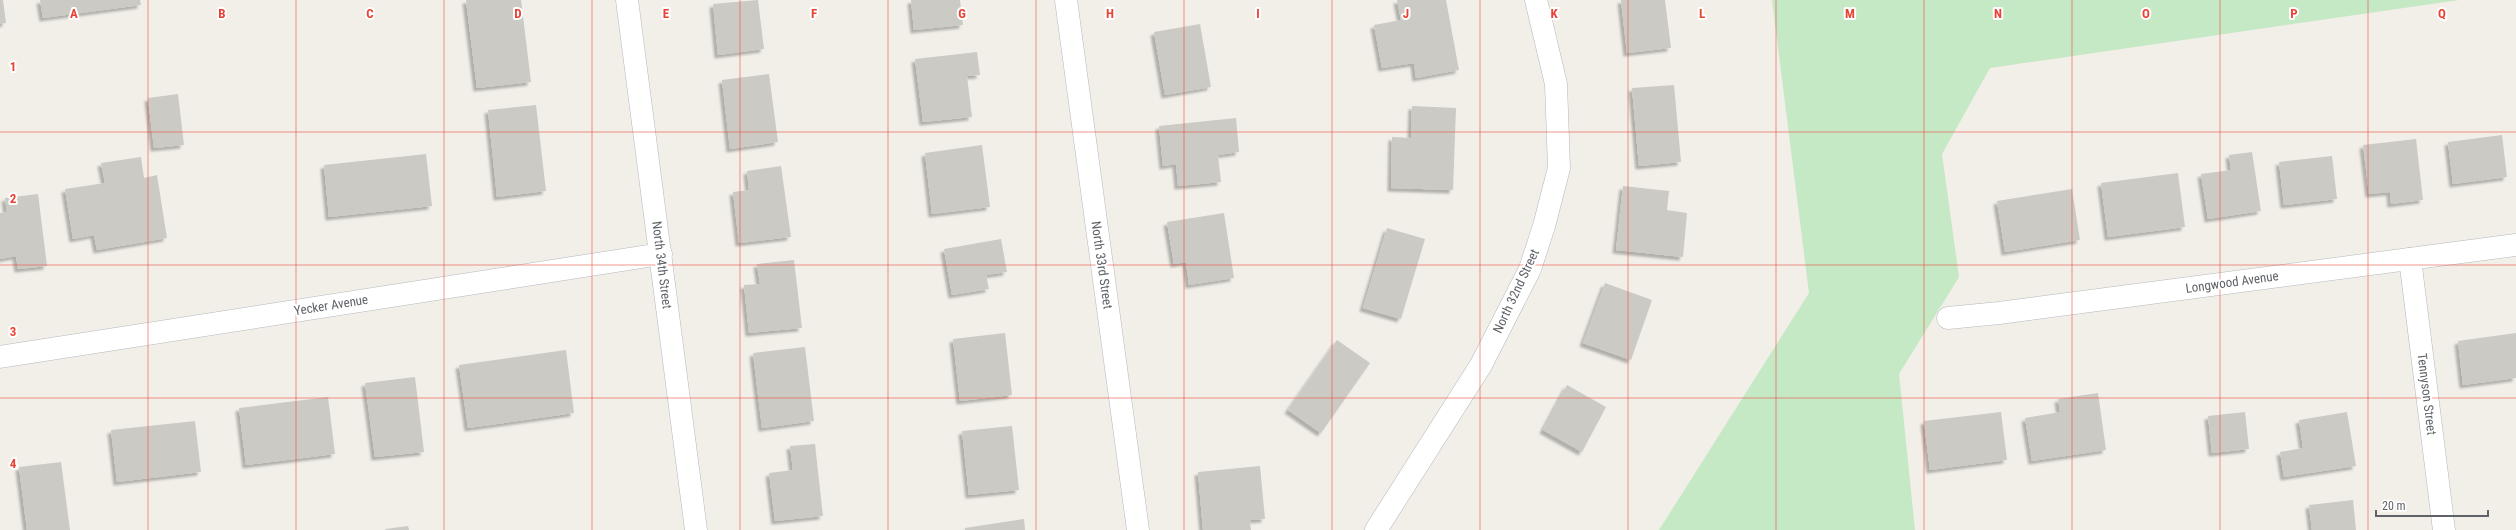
<svg xmlns="http://www.w3.org/2000/svg" width="2516" height="530" viewBox="0 0 2516 530" font-family="'Roboto Condensed',sans-serif">
<style>
.green{fill:#c5e8c5}
.building{fill:#cccac5;filter:url(#shadow)}
.lines{fill:none;stroke-linecap:round;stroke-linejoin:round}
.minor-casing{stroke:#b5b8bc;stroke-width:23}
.minor{stroke:#fff;stroke-width:22}
.grid{fill:none;stroke:#ea4335;stroke-width:1;stroke-opacity:0.55}
.labels{text-anchor:middle;dominant-baseline:central;stroke-width:4;stroke-linejoin:round;paint-order:stroke}
.street-label{font-size:13px;fill:#5f6368;stroke:#fff}
.grid-label{font-size:13px;text-anchor:middle;font-weight:bold;fill:#ea4335;stroke:#fff;stroke-width:4;stroke-linejoin:round;paint-order:stroke}
</style>
<defs>
<filter id="shadow"><feDropShadow dx="-3.5" dy="3.5" stdDeviation="1" flood-color="#0004"/></filter>
</defs>
<rect width="100%" height="100%" fill="#f1efe8"/>
<polygon class="green" points="1772,0 2459,0 1990,68 1942,154 1959,277 1899,374 1915,530 1659,530 1809,293"/>
<g class="building">
<polygon points="0,0 3,0 6,23 0,24"/>
<polygon points="40,0 140,0 141,5 43,18"/>
<polygon points="466,0 521,0 531,82 477,88"/>
<polygon points="758,0 764,49 718,55 713,4"/>
<polygon points="911,0 960,0 963,25 914,30"/>
<polygon points="1397,0 1446,0 1459,70 1416,78 1414,63 1382,68 1374,25 1401,20"/>
<polygon points="1621,0 1665,0 1671,48 1627,53"/>
<polygon points="1200,24 1211,87 1165,95 1154,32"/>
<polygon points="977,52 980,75 967,76 972,117 923,122 915,59"/>
<polygon points="769,74 778,142 730,149 722,80"/>
<polygon points="1674,85 1681,162 1639,166 1632,88"/>
<polygon points="178,94 184,145 154,148 148,98"/>
<polygon points="536,105 546,191 497,197 488,110"/>
<polygon points="1412,106 1456,108 1453,190 1391,188 1392,137 1411,138"/>
<polygon points="1236,118 1239,152 1218,155 1221,182 1178,186 1176,164 1163,166 1159,126"/>
<polygon points="2502,135 2507,177 2453,184 2448,142"/>
<polygon points="2416,139 2423,200 2391,204 2390,192 2369,194 2363,145"/>
<polygon points="982,145 990,207 932,214 925,153"/>
<polygon points="2252,152 2261,211 2208,219 2201,174 2231,170 2229,155"/>
<polygon points="426,154 432,206 329,217 324,165"/>
<polygon points="2332,156 2337,199 2284,205 2279,162"/>
<polygon points="141,157 144,178 157,175 167,238 97,250 94,235 73,239 65,189 105,183 101,163"/>
<polygon points="781,166 791,237 739,243 733,192 749,190 747,171"/>
<polygon points="2178,173 2185,227 2108,237 2101,183"/>
<polygon points="1623,186 1669,191 1667,210 1687,213 1683,257 1616,250"/>
<polygon points="2072,189 2080,240 2005,252 1997,201"/>
<polygon points="38,194 47,266 18,269 16,256 0,259 0,213 7,212 5,198"/>
<polygon points="1224,213 1234,278 1189,285 1186,262 1174,264 1167,222"/>
<polygon points="1387,228 1425,239 1401,319 1363,308"/>
<polygon points="1001,239 1007,272 986,275 989,289 952,295 944,249"/>
<polygon points="794,260 802,328 749,333 744,285 760,284 757,264"/>
<polygon points="1605,283 1652,300 1631,360 1583,343"/>
<polygon points="1005,333 1012,395 960,401 953,339"/>
<polygon points="2516,333 2516,378 2463,385 2458,341"/>
<polygon points="1337,340 1370,363 1321,433 1288,410"/>
<polygon points="805,347 814,421 762,428 753,353"/>
<polygon points="566,350 574,413 468,428 459,365"/>
<polygon points="415,377 424,452 375,457 365,383"/>
<polygon points="1567,385 1606,407 1582,452 1543,430"/>
<polygon points="2098,393 2106,450 2032,461 2025,418 2060,412 2058,399"/>
<polygon points="328,397 335,454 246,465 239,408"/>
<polygon points="2001,412 2007,460 1930,470 1924,421"/>
<polygon points="2245,412 2249,449 2212,453 2208,416"/>
<polygon points="2347,412 2356,466 2284,477 2280,452 2303,448 2299,420"/>
<polygon points="195,421 201,472 117,482 111,430"/>
<polygon points="1012,426 1019,490 969,495 962,431"/>
<polygon points="815,444 823,516 775,521 769,473 793,470 790,446"/>
<polygon points="61,462 70,530 27,530 19,467"/>
<polygon points="1260,466 1265,519 1250,520 1251,530 1203,530 1198,472"/>
<polygon points="2353,500 2356,530 2312,530 2309,505"/>
<polygon points="1024,519 1025,530 965,530 965,528"/>
<polygon points="408,526 409,530 386,530 385,529"/>
</g>
<g class="lines">
<g class="minor-casing">
<g id="minor">
<polyline points="627,0 696,530"/>
<polyline points="1066,0 1138,530"/>
<polyline points="2410,259 2444,530"/>
<polyline points="1948,318 1999,313 2516,245"/>
<polyline points="0,357 661,254"/>
<polyline points="1376,530 1481,365 1530,269 1544,226 1559,168 1556,84 1536,0"/>
</g>
</g>
<use href="#minor" class="minor"/>
</g>
<path class="grid" d="M148,0V530M296,0V530M444,0V530M592,0V530M740,0V530M888,0V530M1036,0V530M1184,0V530M1332,0V530M1480,0V530M1628,0V530M1776,0V530M1924,0V530M2072,0V530M2220,0V530M2368,0V530M0,132H2516M0,265H2516M0,398H2516"/>
<g class="labels">
<g class="street-label">
<text transform="translate(662 265) rotate(83)">North 34th Street</text>
<text transform="translate(1102 265) rotate(82)">North 33rd Street</text>
<text transform="translate(2232 282) rotate(-8)">Longwood Avenue</text>
<text transform="translate(1516 291) rotate(-65)">North 32nd Street</text>
<text transform="translate(331 305) rotate(-9)">Yecker Avenue</text>
<text transform="translate(2427 394) rotate(83)">Tennyson Street</text>
</g>
</g>
<g class="grid-label">
<text x="74" y="18">A</text>
<text x="222" y="18">B</text>
<text x="370" y="18">C</text>
<text x="518" y="18">D</text>
<text x="666" y="18">E</text>
<text x="814" y="18">F</text>
<text x="962" y="18">G</text>
<text x="1110" y="18">H</text>
<text x="1258" y="18">I</text>
<text x="1406" y="18">J</text>
<text x="1554" y="18">K</text>
<text x="1702" y="18">L</text>
<text x="1850" y="18">M</text>
<text x="1998" y="18">N</text>
<text x="2146" y="18">O</text>
<text x="2294" y="18">P</text>
<text x="2442" y="18">Q</text>
<text x="13" y="71">1</text>
<text x="13" y="203">2</text>
<text x="13" y="336">3</text>
<text x="13" y="468">4</text>
</g>
<path d="M2376 510v6h112v-6" fill="none" stroke="#5f6368" stroke-width="2"/>
<text x="2382" y="510" font-size="12" fill="#5f6368" stroke="#ffffff" stroke-width="3" paint-order="stroke">20 m</text>
</svg>
